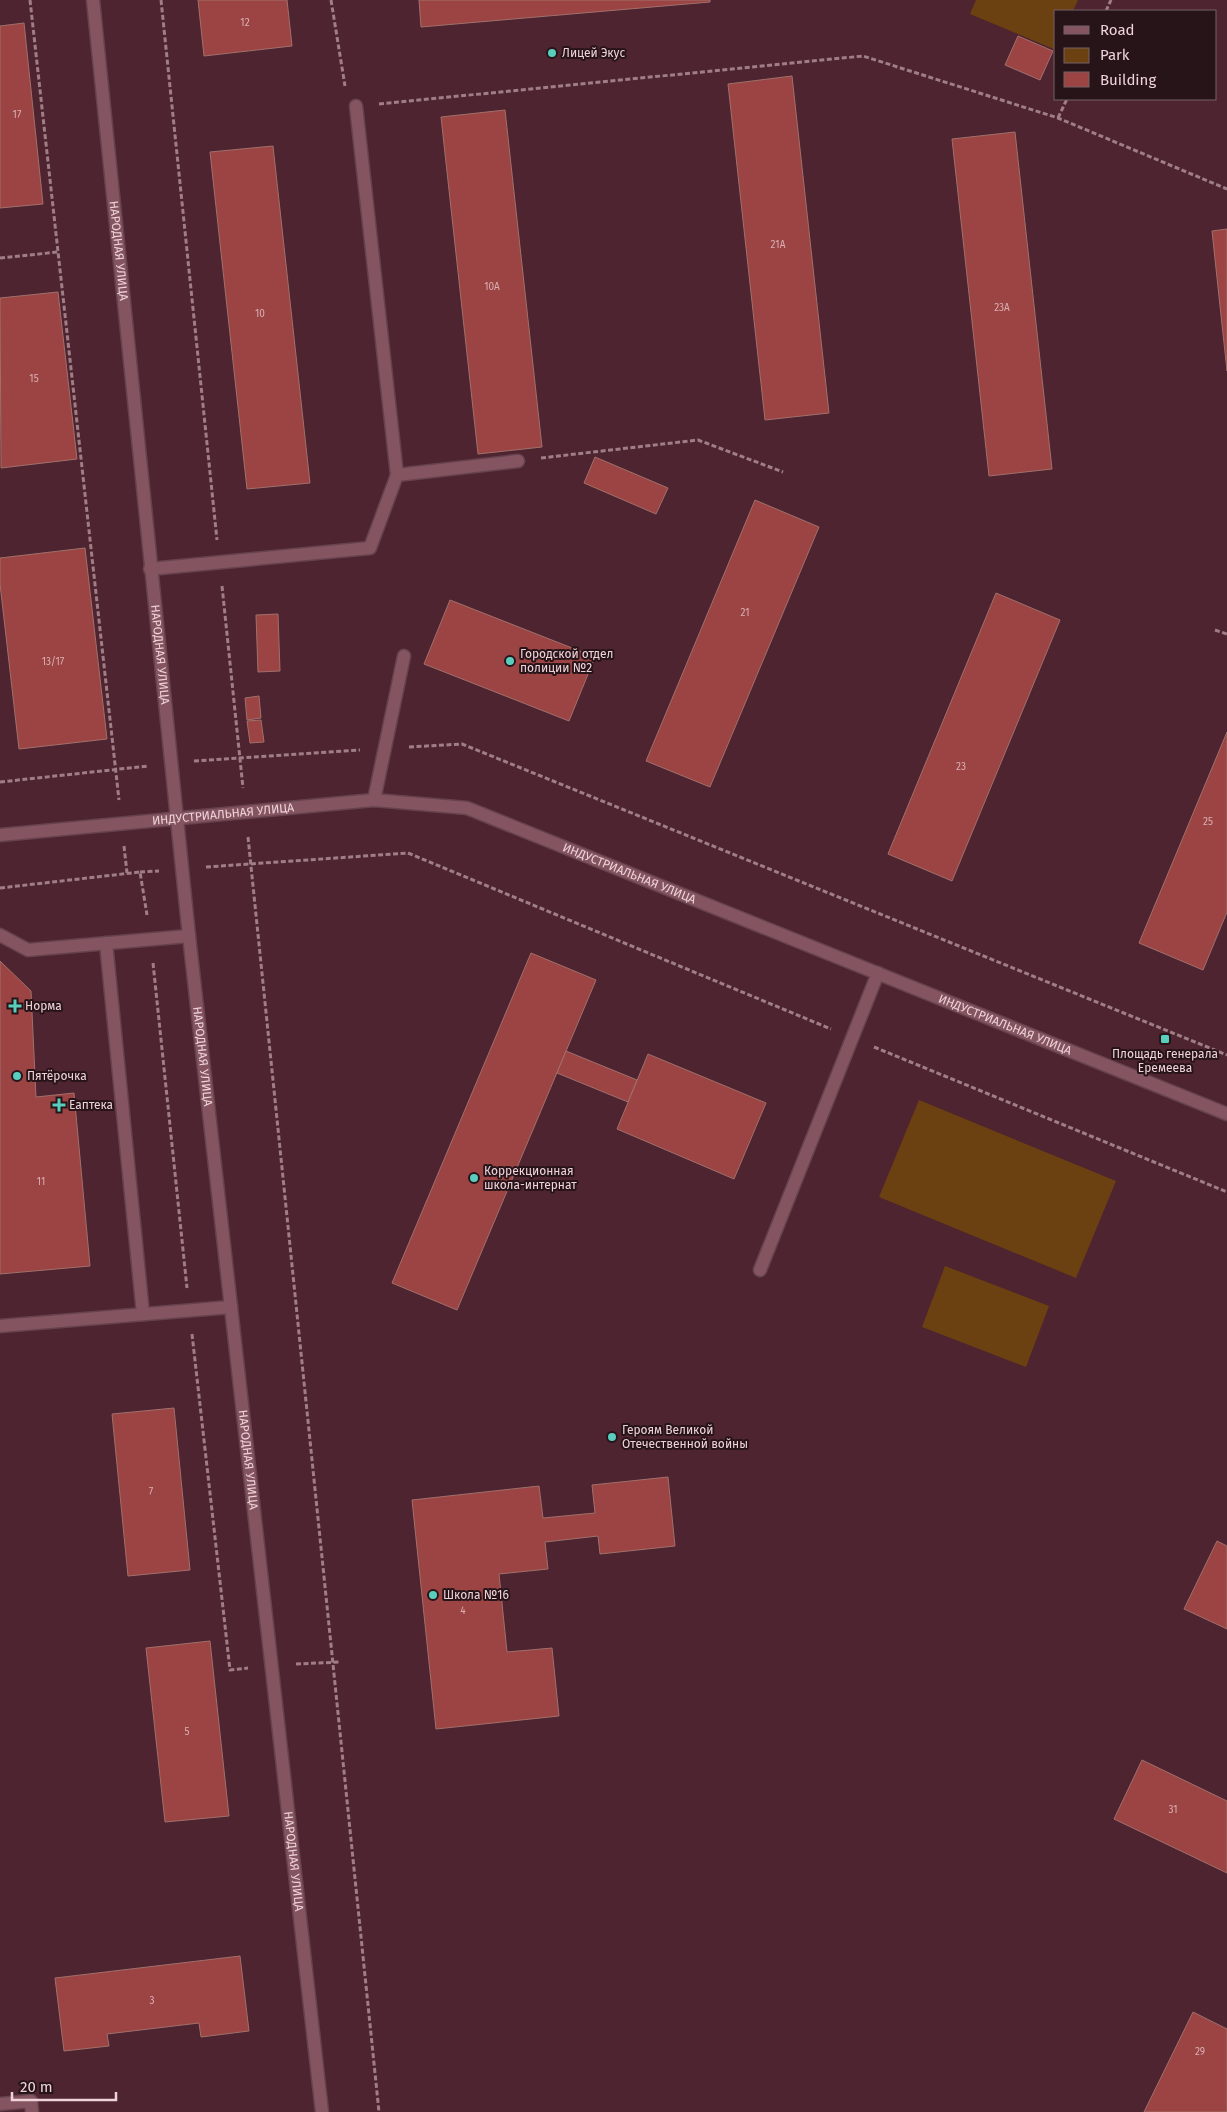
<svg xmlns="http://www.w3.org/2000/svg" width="1227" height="2112" viewBox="0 0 1227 2112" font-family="'Fira Sans',sans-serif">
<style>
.green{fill:#6c4111}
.building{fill:#9b4443;stroke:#a1706c}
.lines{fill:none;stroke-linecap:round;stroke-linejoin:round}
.service-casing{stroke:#66424d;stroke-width:15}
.minor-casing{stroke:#66424d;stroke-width:15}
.tertiary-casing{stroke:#66424d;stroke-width:15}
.path{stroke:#a07e86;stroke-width:3;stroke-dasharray:5 2.5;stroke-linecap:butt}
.service{stroke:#845561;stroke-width:12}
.minor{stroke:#845561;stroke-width:12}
.tertiary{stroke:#845561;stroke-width:12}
.poi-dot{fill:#59cebe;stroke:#271419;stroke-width:2}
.labels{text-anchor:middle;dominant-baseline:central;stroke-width:4;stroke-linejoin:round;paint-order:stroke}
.number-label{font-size:10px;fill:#daafb4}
.poi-label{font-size:12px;fill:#efd3d9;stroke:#271419;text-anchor:start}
.street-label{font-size:12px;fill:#efd3d9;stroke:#271419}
</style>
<rect width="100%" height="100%" fill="#4d242f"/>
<g class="green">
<polygon points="976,0 1078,0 1073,11 1056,11 1056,50 970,14"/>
<polygon points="919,1100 1116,1181 1076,1278 879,1197"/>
<polygon points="945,1266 1049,1306 1026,1367 922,1327"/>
</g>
<g class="building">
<polygon points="198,0 287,0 292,46 204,56"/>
<polygon points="419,0 710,0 710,2 421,27"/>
<polygon points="24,23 43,204 0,208 0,26"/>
<polygon points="1018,36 1053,51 1040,80 1005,65"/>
<polygon points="792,76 829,413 765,420 728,84"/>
<polygon points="505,110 542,447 478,454 441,117"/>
<polygon points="1015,132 1052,469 989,476 952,139"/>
<polygon points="273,146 310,483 247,489 210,152"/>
<polygon points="1227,229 1227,371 1212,231"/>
<polygon points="58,292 77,459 1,468 0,298"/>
<polygon points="595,457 668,488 656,514 584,483"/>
<polygon points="755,500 819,527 710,787 646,761"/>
<polygon points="85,548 107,739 19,749 0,584 0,558"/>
<polygon points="996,593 1060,620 952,881 888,854"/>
<polygon points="450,600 595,657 569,721 424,664"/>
<polygon points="278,614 280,671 258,672 256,615"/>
<polygon points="259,696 261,718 247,720 245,698"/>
<polygon points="261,720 264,742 250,743 247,721"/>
<polygon points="1227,732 1227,912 1203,970 1139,943"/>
<polygon points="531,953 596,980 457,1310 392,1283"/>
<polygon points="0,961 31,991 36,1097 74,1093 90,1266 0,1274"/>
<polygon points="566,1051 637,1080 628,1102 557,1073"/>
<polygon points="648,1054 766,1103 734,1179 617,1129"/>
<polygon points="174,1408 190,1570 128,1576 112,1414"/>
<polygon points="668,1477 675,1546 600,1554 598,1536 545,1542 548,1569 499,1574 507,1652 552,1648 559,1716 436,1729 412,1500 539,1486 543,1518 595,1513 592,1485"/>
<polygon points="1217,1541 1227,1546 1227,1629 1184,1609"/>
<polygon points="210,1641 229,1816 165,1822 146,1648"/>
<polygon points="1142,1760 1227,1801 1227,1873 1114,1819"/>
<polygon points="240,1956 249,2031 201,2037 199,2023 107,2034 109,2046 64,2051 55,1978"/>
<polygon points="1193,2012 1227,2029 1227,2112 1144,2112"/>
</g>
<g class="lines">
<g class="service-casing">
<g id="service">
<polyline points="356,106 397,475"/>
<polyline points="150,569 370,548 397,475 518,461"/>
<polyline points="374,800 404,656"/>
<polyline points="0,935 28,950 189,936"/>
<polyline points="106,943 143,1314"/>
<polyline points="760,1270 878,973"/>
<polyline points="0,1326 231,1307"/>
<polyline points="0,2104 31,2101 32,2112"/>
</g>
</g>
<g class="minor-casing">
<g id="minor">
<path id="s1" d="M93,0L189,936L322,2112"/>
</g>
</g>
<g class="tertiary-casing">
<g id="tertiary">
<path id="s2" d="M0,835L374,800L467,808L1227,1114"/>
</g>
</g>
<g class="path">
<polyline points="30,0 119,800"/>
<polyline points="161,0 217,540"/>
<polyline points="331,0 345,86"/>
<polyline points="1106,11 1111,0"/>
<polyline points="379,104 863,56 1058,118 1227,189"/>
<polyline points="1058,118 1067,99"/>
<polyline points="0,258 58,252"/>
<polyline points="541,458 698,440 783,472"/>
<polyline points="222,586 243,788"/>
<polyline points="1215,630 1227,634"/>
<polyline points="409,747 462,744 1227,1055"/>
<polyline points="194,761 360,750"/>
<polyline points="0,782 148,766"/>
<polyline points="248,837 379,2112"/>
<polyline points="124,846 127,873"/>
<polyline points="206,867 408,853 831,1029"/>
<polyline points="140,872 159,871"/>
<polyline points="0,888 140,872 147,915"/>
<polyline points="153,963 187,1288"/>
<polyline points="874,1047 1227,1192"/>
<polyline points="192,1334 230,1670 248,1668"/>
<polyline points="296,1664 340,1662"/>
</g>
<use href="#service" class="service"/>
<use href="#minor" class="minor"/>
<use href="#tertiary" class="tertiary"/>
</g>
<g class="poi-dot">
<circle cx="552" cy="53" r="5"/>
<circle cx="510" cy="661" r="5"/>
<path d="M12.5 998.5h5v5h5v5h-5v5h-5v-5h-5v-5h5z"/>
<rect x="1160" y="1034" width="10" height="10" rx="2.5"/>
<circle cx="17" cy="1076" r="5"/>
<path d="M56.5 1097.5h5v5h5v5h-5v5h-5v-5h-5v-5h5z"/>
<circle cx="474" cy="1178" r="5"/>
<circle cx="612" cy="1437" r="5"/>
<circle cx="433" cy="1595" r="5"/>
</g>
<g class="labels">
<g class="number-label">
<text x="245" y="23">12</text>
<text x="17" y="115">17</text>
<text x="778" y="245">21А</text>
<text x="492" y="287">10А</text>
<text x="1002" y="308">23А</text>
<text x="260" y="314">10</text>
<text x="34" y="379">15</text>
<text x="745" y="613">21</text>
<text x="53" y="662">13/17</text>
<text x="961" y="767">23</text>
<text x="1208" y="822">25</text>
<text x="41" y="1182">11</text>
<text x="151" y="1492">7</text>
<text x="463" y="1611">4</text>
<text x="187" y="1732">5</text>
<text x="1173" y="1810">31</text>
<text x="152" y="2001">3</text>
<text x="1200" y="2052">29</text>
</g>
<g class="poi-label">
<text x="562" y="53">Лицей Экус</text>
<text x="520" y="654">Городской отдел<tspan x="520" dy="14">полиции №2</tspan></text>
<text x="25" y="1006">Норма</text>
<text x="1165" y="1054" text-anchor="middle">Площадь генерала<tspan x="1165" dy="14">Еремеева</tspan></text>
<text x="27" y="1076">Пятёрочка</text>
<text x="69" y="1105">Еаптека</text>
<text x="484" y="1171">Коррекционная<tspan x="484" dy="14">школа-интернат</tspan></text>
<text x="622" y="1430">Героям Великой<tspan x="622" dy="14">Отечественной войны</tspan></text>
<text x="443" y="1595">Школа №16</text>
</g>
<g class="street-label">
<text stroke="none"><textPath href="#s1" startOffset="252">НАРОДНАЯ УЛИЦА</textPath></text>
<text stroke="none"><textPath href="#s1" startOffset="658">НАРОДНАЯ УЛИЦА</textPath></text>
<text stroke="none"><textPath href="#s2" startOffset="224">ИНДУСТРИАЛЬНАЯ УЛИЦА</textPath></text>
<text stroke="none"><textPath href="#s2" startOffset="644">ИНДУСТРИАЛЬНАЯ УЛИЦА</textPath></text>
<text stroke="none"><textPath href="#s2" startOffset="1049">ИНДУСТРИАЛЬНАЯ УЛИЦА</textPath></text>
<text stroke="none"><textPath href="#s1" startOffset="1062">НАРОДНАЯ УЛИЦА</textPath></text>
<text stroke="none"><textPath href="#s1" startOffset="1468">НАРОДНАЯ УЛИЦА</textPath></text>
<text stroke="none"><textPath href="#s1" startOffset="1872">НАРОДНАЯ УЛИЦА</textPath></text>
</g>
</g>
<rect x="1054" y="10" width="162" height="90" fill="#271419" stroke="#776066"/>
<rect x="1064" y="26" width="25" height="8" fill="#845561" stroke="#776066"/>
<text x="1100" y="35" font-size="15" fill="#efd3d9">Road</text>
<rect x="1064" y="48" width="25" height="15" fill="#6c4111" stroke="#776066"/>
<text x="1100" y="60" font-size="15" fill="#efd3d9">Park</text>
<rect x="1064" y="72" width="25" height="15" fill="#9b4443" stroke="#776066"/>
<text x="1100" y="85" font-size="15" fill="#efd3d9">Building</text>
<path d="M12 2092v8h104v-8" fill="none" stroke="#efd3d9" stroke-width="2.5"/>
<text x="20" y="2092" font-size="15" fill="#efd3d9" stroke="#271419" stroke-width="4" paint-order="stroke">20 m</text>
</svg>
